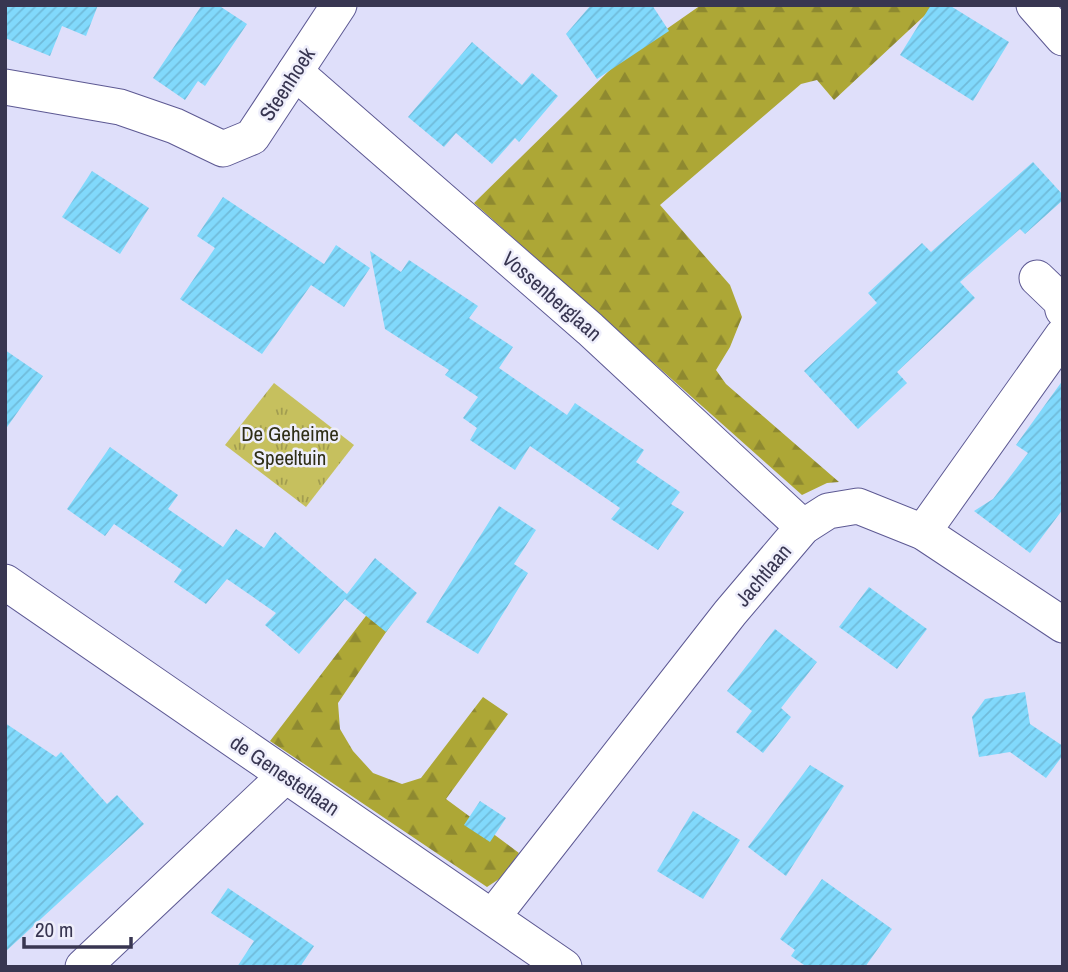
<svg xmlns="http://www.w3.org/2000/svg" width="1068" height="972" viewBox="0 0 1068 972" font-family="'Archivo Narrow',sans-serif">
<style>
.forest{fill:url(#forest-firs)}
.park{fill:url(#park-tufts)}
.building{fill:url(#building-hatch)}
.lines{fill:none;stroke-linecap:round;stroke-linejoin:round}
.minor-casing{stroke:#5d5993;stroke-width:37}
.minor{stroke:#fff;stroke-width:35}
.labels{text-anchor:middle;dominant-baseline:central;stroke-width:5;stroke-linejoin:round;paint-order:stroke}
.street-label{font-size:21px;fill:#383651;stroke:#eeeefb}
.park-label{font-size:21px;fill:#2f2e16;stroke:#eeeefb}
</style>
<defs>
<pattern id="forest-firs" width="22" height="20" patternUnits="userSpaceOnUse" patternTransform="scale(1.75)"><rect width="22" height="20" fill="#ada736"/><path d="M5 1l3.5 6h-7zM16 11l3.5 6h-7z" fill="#8e8930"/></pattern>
<pattern id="park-tufts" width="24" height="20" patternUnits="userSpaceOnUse" patternTransform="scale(1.75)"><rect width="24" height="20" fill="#c6c05e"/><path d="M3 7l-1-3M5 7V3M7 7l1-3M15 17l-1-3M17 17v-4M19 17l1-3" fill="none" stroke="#a29d50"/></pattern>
<pattern id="building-hatch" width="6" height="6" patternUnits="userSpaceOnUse" patternTransform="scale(1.75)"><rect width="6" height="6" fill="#81d9fc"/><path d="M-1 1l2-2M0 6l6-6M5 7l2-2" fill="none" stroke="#70bbda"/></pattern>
</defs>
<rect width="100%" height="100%" fill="#dfdffa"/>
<g class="forest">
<polygon points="701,5 936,5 834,100 817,80 801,84 660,205 730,285 742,317 730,347 716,370 726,384 839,482 827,483 802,495 474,203 615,65"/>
<polygon points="382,595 399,613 338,703 340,729 353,751 373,773 402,784 421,778 483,697 508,714 446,799 519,853 502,877 487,887 270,741"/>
</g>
<polygon class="park" points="274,383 354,445 306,507 225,445"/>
<g class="building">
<polygon points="5,5 98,5 86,36 62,26 50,56 5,38"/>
<polygon points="202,5 218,5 247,24 205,86 198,81 185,100 153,78"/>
<polygon points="591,5 652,5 669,31 597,79 566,34"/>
<polygon points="931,5 949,5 1009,42 973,101 900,55"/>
<polygon points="472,42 522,85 532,73 558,96 519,142 515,138 492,164 456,133 444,147 408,117"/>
<polygon points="1033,162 1063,195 1063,200 1025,234 1020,229 960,282 975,298 897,372 907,383 858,429 804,371 877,303 868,293 922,243 931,252"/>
<polygon points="92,171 149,208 120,254 62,217"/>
<polygon points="223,197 324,264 336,245 370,268 344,307 311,285 262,354 180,299 215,248 197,236"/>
<polygon points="370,251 401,272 409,260 478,306 469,318 513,347 499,368 567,415 575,403 644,450 636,462 680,492 671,504 684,512 658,550 611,519 620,508 530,446 515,470 470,440 477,428 463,418 478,397 445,375 449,370 385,329"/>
<polygon points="5,350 43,376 5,430"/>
<polygon points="1063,380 1063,509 1030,553 974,511 993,499 1028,453 1016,445"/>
<polygon points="110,447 178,495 168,509 223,547 236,529 264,548 275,532 347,594 375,558 417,593 386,632 345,599 299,654 265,625 276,613 227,579 206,604 174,582 182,570 114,524 105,536 67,509"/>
<polygon points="499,506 536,530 514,564 528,573 478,654 426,622"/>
<polygon points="869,587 927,629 897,669 839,627"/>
<polygon points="775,629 817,662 781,708 791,717 763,753 736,732 752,711 727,691"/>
<polygon points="1025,692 1030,724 1063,746 1063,755 1046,778 1010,752 979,757 972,717 985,699"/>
<polygon points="5,723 56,757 61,752 107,804 117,795 144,824 5,952"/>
<polygon points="810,765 844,786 786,876 748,847"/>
<polygon points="480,801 506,818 490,842 464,825"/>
<polygon points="693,811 740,840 703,899 657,871"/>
<polygon points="822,879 892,929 865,967 807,967 791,956 795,950 780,939"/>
<polygon points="228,888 314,946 300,967 237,967 254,941 211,913"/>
</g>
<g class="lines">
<g class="minor-casing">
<g id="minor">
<polyline points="1034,5 1063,38"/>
<polyline points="295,72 590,329 803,527"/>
<polyline points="5,87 120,107 175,126 223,149 252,137 339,5"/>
<polyline points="1037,278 1061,301 1063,310"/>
<polyline points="923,532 1063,335"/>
<polyline points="5,582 564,967"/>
<polyline points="494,915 730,613 803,527 828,511 858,506 923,532 1063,625"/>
<polyline points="83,967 285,776"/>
</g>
</g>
<use href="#minor" class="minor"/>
</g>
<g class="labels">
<g class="street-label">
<text transform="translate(287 84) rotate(-57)">Steenhoek</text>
<text transform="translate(552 296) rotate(41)">Vossenberglaan</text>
<text transform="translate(763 575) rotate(-50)">Jachtlaan</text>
<text transform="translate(285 775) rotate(34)">de Genestetlaan</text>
</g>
<g class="park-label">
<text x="290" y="433">De Geheime<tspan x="290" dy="24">Speeltuin</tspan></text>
</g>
</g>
<rect width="1068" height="972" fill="none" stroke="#383651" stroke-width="14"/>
<path d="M24 937v10h107v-10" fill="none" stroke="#383651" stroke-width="3.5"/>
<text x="35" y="937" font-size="21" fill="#383651" stroke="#eeeefb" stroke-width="5" paint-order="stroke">20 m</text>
</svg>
